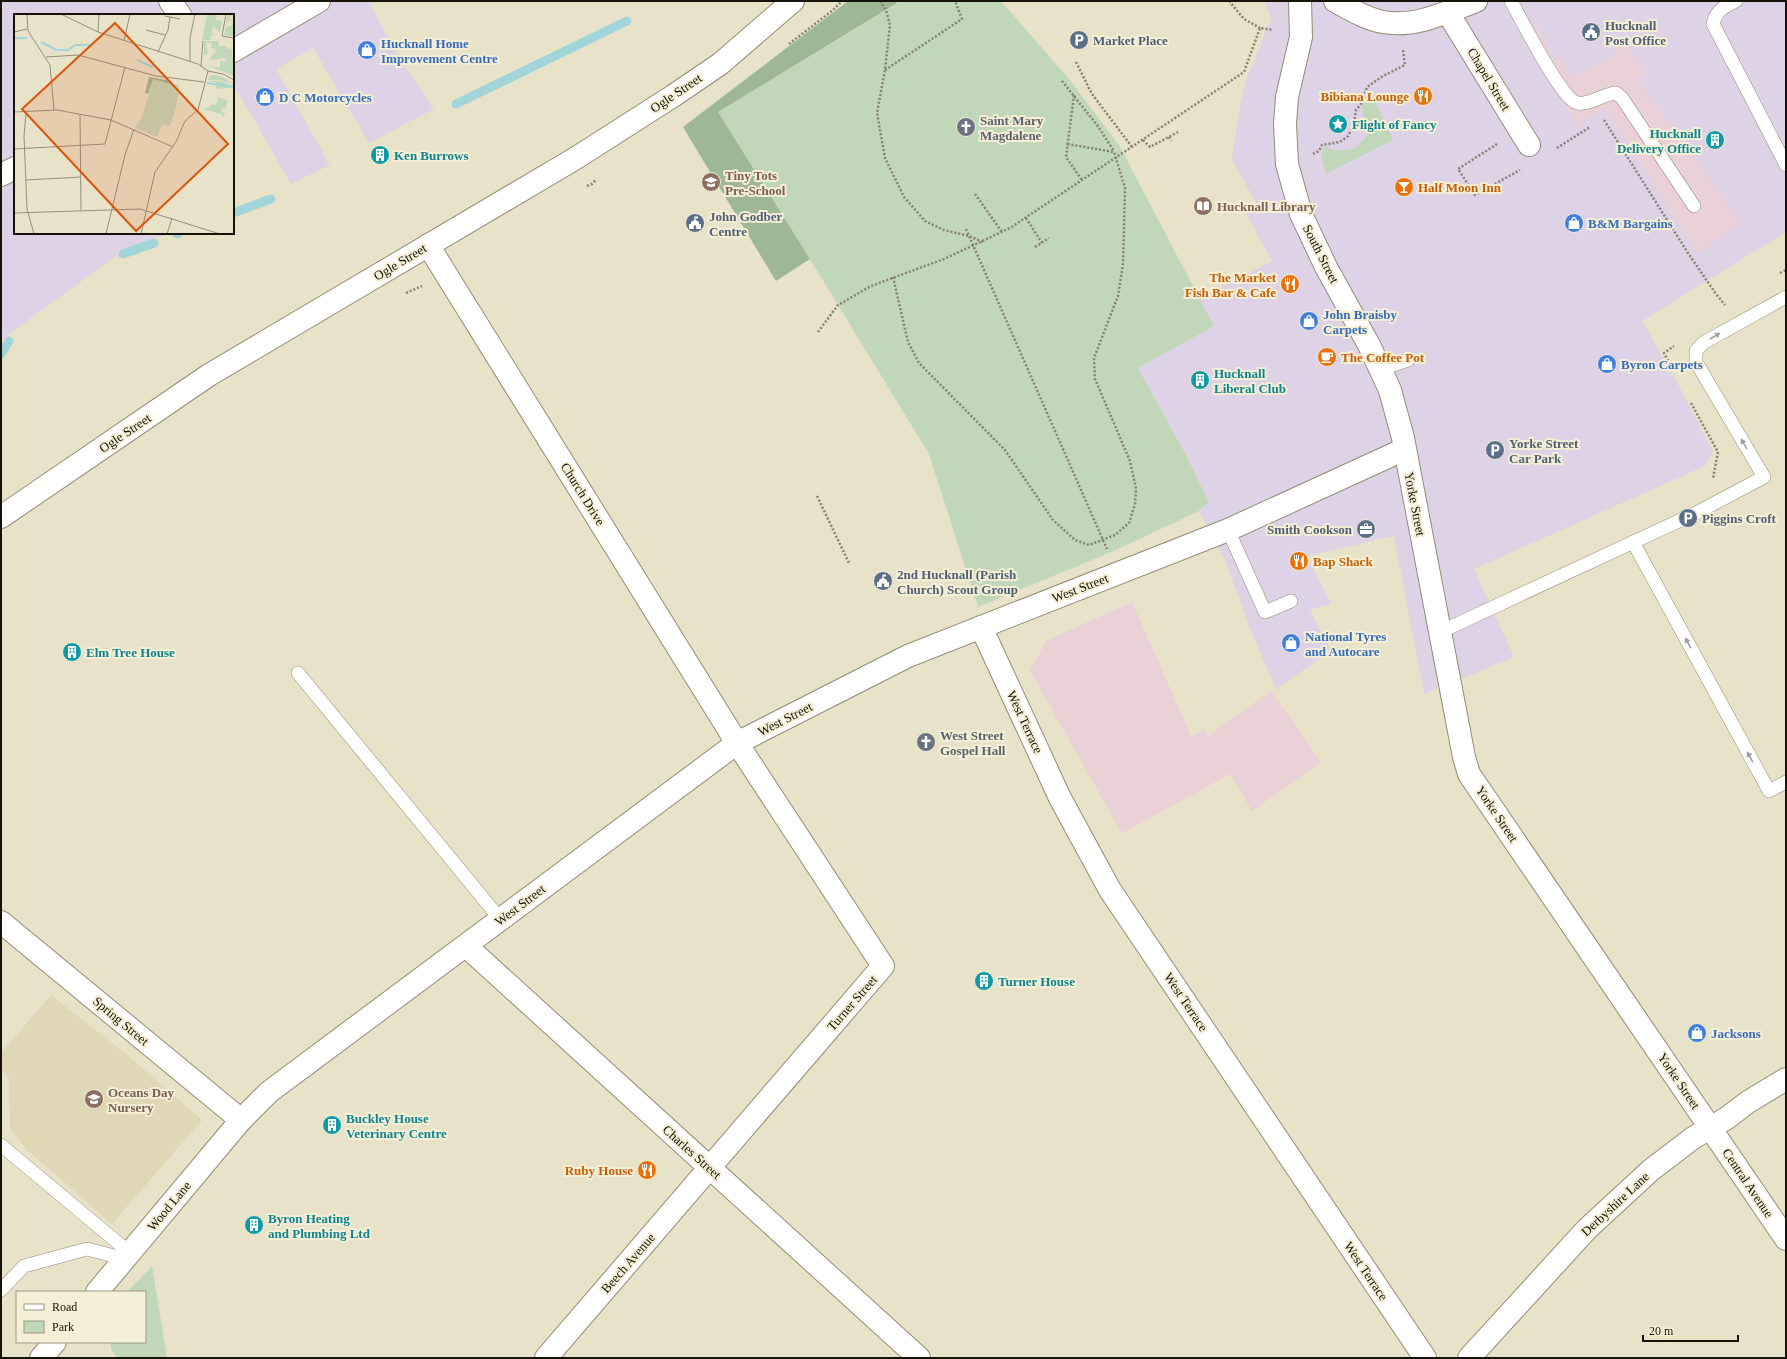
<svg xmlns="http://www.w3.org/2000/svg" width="1787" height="1359" viewBox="0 0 1787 1359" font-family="'Times New Roman',serif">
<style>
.commercial{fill:#ded2e6}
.industrial{fill:#ead0d7}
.built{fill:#dfd7b6}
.green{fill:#c1d7b9}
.forest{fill:#9eb795}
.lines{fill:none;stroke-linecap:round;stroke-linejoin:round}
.stream{stroke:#a1d5da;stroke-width:9}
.lane-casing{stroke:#928c75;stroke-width:14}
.street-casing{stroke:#928c75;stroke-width:24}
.secondary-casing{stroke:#928c75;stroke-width:24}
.path{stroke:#85816f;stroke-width:2.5;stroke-dasharray:2 2;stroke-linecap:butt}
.lane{stroke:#fff;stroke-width:13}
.street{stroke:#fff;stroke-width:22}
.secondary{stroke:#fff;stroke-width:22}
.oneway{fill:#a1a09d}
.labels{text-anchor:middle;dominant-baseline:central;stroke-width:4;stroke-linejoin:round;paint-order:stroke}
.service-label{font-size:13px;font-weight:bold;fill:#4e5e75;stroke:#f5efd5;text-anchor:start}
.shop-label{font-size:13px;font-weight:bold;fill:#366cbe;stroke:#f5efd5;text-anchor:start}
.street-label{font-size:13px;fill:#141209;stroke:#f5efd5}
.food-label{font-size:13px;font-weight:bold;fill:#c56008;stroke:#f5efd5;text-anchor:end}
.worship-label{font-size:13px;font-weight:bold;fill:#5b616d;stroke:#f5efd5;text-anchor:start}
.culture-label{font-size:13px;font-weight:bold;fill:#0d838f;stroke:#f5efd5;text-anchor:start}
.education-label{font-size:13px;font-weight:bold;fill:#785e54;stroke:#f5efd5;text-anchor:start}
.inset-river{fill:none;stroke:#a1d5da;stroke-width:2}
.inset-road{fill:none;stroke:#938f7c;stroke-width:1}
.view{fill:#dd550c;fill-opacity:0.15;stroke:#dd550c;stroke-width:2}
.inset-edge{fill:none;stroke:#141209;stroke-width:2}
</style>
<rect width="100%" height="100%" fill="#e8e2c9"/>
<g class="commercial">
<polygon points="1,1 377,1 370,5 403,63 434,109 369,143 313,48 276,69 330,165 291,184 238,92 233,94 233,15 15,15 15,233 169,233 123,251 5,337 1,343"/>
<polygon points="1265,1 1786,1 1786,232 1642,321 1671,371 1713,451 1705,466 1474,569 1514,657 1424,694 1394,536 1307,556 1331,604 1310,610 1331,651 1276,689 1253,636 1224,557 1199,511 1209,501 1185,453 1138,368 1214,326 1199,299 1272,261 1244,210 1256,203 1232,159 1240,105 1246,80 1271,19"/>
</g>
<g class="industrial">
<polygon points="1536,24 1554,60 1561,57 1571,77 1618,54 1614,45 1623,41 1646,73 1637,79 1741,223 1697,253 1605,107 1584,120 1585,123 1578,127 1521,31"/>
<polygon points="1132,602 1191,736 1205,729 1208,736 1271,691 1321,762 1252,811 1230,774 1122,833 1030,671 1046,641"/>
</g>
<polygon class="built" points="51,995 126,1054 202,1120 112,1224 27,1150 10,1128 9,1078 1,1071 1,1053"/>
<g class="green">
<polygon points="901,1 1001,1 1069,79 1119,145 1214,326 1138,368 1185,453 1209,502 1199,511 1109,553 978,607 929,454 810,259 718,112"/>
<polygon points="1370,91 1393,140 1326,174 1321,156 1324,146 1334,151 1354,149 1367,136 1367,124 1361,107"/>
<polygon points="152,1266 167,1358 117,1358 111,1349 111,1342 145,1342 145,1292 127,1292"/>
</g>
<polygon class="forest" points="848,1 895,1 897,3 718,112 810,259 776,281 683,127"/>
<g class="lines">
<g class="stream">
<polyline points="456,104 627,21"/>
<polyline points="233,213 271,199"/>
<polyline points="177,234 179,233"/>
<polyline points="123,254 154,243"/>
<polyline points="1,354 9,341"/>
</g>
<g class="lane-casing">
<g id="lane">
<path d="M1511,1C1522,21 1559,94 1575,102C1586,108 1604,93 1616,93L1622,98L1694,206"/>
<path d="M1736,1C1724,7 1716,10 1713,24L1786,165"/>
<polyline points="1381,369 1408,360"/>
<polyline points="1228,530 1265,612 1291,601"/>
<polyline points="1633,542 1769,791 1786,782"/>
<polyline points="1440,632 1698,512 1764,477 1696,362 1696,351 1703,343 1786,297"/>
<polyline points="298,673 501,920"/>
<polyline points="1,1145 130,1253"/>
<polyline points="1,1290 24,1266 87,1249 126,1259"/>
</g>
</g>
<g class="street-casing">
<g id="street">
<polyline points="170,1 180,15"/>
<path d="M1335,1C1350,9 1366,19 1383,22C1415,28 1447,12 1476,1"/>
<polyline points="1448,13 1529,145"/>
<polyline points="428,245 737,743 883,966 546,1358"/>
<polyline points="1,517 209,375 576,158 673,96 720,64 793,1"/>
<polyline points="981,627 1060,798 1110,890 1425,1358"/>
<polyline points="466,946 919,1358"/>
</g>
</g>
<g class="secondary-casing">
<g id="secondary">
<polyline points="1300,1 1301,37 1287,97 1285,124 1287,164 1301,214 1326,267 1369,345 1390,390 1403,438 1464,757 1469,774 1786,1239"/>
<polyline points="233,51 319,1"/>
<polyline points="1,175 15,168"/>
<polyline points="1,922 241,1120"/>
<polyline points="97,1292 241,1120 269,1092 737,743 908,656 1228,530 1405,449"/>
<polyline points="41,1358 55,1342"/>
<polyline points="1469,1358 1587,1229 1651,1170 1693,1138 1727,1118 1748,1102 1786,1079"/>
</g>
</g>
<g class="path">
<polyline points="880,1 886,10 890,25 885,70 877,113 885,158 904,197 925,221 944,230 969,236 983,242"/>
<polyline points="1229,1 1244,19 1260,28"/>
<polyline points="789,44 833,10 842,1"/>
<polyline points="1076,62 1092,94 1132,147"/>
<polyline points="885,70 962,19 955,1"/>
<polyline points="1062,81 1097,125 1114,151"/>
<polyline points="1074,95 1066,157 1082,180"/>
<polyline points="1604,120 1688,253 1716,294 1725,305"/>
<polyline points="1169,137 1171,141"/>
<polyline points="1143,140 1150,147 1178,132"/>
<polyline points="1497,144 1458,169 1475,195 1520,170"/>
<polyline points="1557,148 1590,127"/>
<polyline points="1313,154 1319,151 1322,145 1340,142 1348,136 1354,124 1356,110 1361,104 1367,87 1383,76 1405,65 1403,50"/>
<polyline points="587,186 592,184 596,180"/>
<polyline points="975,194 1002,232"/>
<polyline points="1026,218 1042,243"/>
<polyline points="966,229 1107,549"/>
<polyline points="1035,247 1049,238"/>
<polyline points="1780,273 1786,270"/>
<polyline points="893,277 908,342 919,363 1005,450 1053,520 1075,540 1089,545 1115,535 1129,523 1135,504 1136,489 1130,461 1095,379 1094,358 1118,296 1123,264 1125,188 1114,152 1067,144"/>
<polyline points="406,293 422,286"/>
<polyline points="818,332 838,305 871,286 944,259 1010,228 1244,72 1260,28 1273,30"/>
<polyline points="1672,368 1664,353 1674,346"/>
<polyline points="1691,403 1718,452 1713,478"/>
<polyline points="817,496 849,563"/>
</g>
<use href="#lane" class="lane"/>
<use href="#street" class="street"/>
<use href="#secondary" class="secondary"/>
</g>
<defs><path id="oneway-solid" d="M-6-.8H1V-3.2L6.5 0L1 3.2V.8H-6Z"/></defs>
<g class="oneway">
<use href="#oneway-solid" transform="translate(1715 336) rotate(-30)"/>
<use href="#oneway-solid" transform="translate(1744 444) rotate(-120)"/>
<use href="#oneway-solid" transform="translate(1688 643) rotate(-119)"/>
<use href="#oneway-solid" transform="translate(1750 757) rotate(-119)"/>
</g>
<defs>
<g id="civic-disc" transform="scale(1)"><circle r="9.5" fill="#5c6f8a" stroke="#f5efd5"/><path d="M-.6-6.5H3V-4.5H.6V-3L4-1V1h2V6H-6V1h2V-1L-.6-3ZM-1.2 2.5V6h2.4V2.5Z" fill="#fff"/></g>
<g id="parking-disc" transform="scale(1)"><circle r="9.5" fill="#5c6f8a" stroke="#f5efd5"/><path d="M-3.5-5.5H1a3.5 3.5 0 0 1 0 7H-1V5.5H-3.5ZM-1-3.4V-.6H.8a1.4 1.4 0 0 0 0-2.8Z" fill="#fff"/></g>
<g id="shop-disc" transform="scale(1)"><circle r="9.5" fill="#3f7fe0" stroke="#f5efd5"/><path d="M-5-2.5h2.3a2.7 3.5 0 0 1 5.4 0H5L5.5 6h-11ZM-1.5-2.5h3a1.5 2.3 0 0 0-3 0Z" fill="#fff"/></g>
<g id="restaurant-disc" transform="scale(1)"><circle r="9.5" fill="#e8710a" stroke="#f5efd5"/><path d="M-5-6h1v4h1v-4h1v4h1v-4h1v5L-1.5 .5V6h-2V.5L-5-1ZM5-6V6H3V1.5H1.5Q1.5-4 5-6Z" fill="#fff"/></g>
<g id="sight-disc" transform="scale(1)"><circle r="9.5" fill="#0f9aa8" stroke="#f5efd5"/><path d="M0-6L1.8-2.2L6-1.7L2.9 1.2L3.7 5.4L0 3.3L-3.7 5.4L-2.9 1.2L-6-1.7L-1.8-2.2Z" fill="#fff"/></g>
<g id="church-disc" transform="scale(1)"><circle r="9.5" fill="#6b7280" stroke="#f5efd5"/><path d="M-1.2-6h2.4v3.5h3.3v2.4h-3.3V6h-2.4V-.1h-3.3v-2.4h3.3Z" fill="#fff"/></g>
<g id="building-disc" transform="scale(1)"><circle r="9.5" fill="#0f9aa8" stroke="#f5efd5"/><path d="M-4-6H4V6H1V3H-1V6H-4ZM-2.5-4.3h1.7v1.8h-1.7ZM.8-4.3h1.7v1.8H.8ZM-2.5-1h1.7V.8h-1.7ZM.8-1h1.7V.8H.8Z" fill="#fff"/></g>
<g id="school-disc" transform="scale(1)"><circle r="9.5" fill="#8d6e63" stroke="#f5efd5"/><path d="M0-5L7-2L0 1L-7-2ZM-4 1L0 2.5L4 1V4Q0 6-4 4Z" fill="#fff"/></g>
<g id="bar-disc" transform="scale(1)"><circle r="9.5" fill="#e8710a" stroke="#f5efd5"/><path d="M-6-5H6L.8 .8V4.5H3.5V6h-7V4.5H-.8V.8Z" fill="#fff"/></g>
<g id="library-disc" transform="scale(1)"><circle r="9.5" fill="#8d6e63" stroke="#f5efd5"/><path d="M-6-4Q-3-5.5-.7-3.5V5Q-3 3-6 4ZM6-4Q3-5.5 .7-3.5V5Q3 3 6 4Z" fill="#fff"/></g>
<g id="cafe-disc" transform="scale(1)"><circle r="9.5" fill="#e8710a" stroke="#f5efd5"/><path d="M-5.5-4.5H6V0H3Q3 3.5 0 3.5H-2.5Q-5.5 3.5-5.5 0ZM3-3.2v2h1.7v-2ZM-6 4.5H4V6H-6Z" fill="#fff"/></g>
<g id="office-disc" transform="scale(1)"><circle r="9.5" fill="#5c6f8a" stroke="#f5efd5"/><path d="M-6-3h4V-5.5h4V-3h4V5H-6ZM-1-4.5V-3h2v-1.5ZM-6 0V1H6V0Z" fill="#fff"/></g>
</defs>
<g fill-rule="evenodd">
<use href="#civic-disc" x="1591" y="32"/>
<use href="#parking-disc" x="1079" y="40"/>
<use href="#shop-disc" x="367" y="50"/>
<use href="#restaurant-disc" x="1423" y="96"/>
<use href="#shop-disc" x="265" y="97"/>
<use href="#sight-disc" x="1338" y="124"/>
<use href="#church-disc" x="966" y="127"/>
<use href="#building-disc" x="1715" y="140"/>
<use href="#building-disc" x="380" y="155"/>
<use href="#school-disc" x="711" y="182"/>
<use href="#bar-disc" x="1404" y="187"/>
<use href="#library-disc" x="1203" y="206"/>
<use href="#civic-disc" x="695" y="223"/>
<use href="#shop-disc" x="1574" y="223"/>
<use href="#restaurant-disc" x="1290" y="284"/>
<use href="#shop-disc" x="1309" y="321"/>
<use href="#cafe-disc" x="1327" y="357"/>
<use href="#shop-disc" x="1607" y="364"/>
<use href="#building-disc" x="1200" y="380"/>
<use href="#parking-disc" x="1495" y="450"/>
<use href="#parking-disc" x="1688" y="518"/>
<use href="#office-disc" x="1366" y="529"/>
<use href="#restaurant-disc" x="1299" y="561"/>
<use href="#civic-disc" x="883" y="581"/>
<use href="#shop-disc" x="1291" y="643"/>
<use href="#building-disc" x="72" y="652"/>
<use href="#church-disc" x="926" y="742"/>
<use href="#building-disc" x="984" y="981"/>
<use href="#shop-disc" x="1697" y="1033"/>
<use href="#school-disc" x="94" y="1099"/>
<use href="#building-disc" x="332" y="1125"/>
<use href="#restaurant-disc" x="647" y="1170"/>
<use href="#building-disc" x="254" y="1225"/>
</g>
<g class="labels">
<g class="service-label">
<text x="1605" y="25">Hucknall<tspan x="1605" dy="15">Post Office</tspan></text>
<text x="1093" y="40">Market Place</text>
<text x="709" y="216">John Godber<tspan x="709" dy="15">Centre</tspan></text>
<text x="1509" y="443">Yorke Street<tspan x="1509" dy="15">Car Park</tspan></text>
<text x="1702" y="518">Piggins Croft</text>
<text x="1352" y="529" text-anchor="end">Smith Cookson</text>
<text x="897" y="574">2nd Hucknall (Parish<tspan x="897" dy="15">Church) Scout Group</tspan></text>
</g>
<g class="shop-label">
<text x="381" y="43">Hucknall Home<tspan x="381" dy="15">Improvement Centre</tspan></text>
<text x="279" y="97">D C Motorcycles</text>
<text x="1588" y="223">B&amp;M Bargains</text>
<text x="1323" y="314">John Braisby<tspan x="1323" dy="15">Carpets</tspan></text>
<text x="1621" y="364">Byron Carpets</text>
<text x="1305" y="636">National Tyres<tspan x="1305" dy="15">and Autocare</tspan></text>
<text x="1711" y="1033">Jacksons</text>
</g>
<g class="street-label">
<text transform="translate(1489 79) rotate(59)">Chapel Street</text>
<text transform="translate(676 93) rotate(-34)">Ogle Street</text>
<text transform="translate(1321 254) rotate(63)">South Street</text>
<text transform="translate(400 262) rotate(-31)">Ogle Street</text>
<text transform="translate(125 433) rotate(-34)">Ogle Street</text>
<text transform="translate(583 494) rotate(58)">Church Drive</text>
<text transform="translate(1415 504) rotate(79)">Yorke Street</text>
<text transform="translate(1080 588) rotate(-21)">West Street</text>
<text transform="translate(785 719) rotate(-27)">West Street</text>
<text transform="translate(1025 722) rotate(65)">West Terrace</text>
<text transform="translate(1497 814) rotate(56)">Yorke Street</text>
<text transform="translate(520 905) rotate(-37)">West Street</text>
<text transform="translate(1186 1002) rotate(56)">West Terrace</text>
<text transform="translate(852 1003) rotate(-49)">Turner Street</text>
<text transform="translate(121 1021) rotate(40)">Spring Street</text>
<text transform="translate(1679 1081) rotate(56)">Yorke Street</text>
<text transform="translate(692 1152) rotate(42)">Charles Street</text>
<text transform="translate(1748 1183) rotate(56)">Central Avenue</text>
<text transform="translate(1615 1204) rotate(-43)">Derbyshire Lane</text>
<text transform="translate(169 1206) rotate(-50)">Wood Lane</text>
<text transform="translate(628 1263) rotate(-49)">Beech Avenue</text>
<text transform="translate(1366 1271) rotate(56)">West Terrace</text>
</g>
<g class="food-label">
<text x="1409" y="96">Bibiana Lounge</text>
<text x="1418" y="187" text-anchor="start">Half Moon Inn</text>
<text x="1276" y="277">The Market<tspan x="1276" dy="15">Fish Bar &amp; Cafe</tspan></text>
<text x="1341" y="357" text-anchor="start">The Coffee Pot</text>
<text x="1313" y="561" text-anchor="start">Bap Shack</text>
<text x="633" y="1170">Ruby House</text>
</g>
<g class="worship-label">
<text x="980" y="120">Saint Mary<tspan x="980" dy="15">Magdalene</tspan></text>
<text x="940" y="735">West Street<tspan x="940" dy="15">Gospel Hall</tspan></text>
</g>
<g class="culture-label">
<text x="1352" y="124">Flight of Fancy</text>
<text x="1701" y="133" text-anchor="end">Hucknall<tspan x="1701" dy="15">Delivery Office</tspan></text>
<text x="394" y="155">Ken Burrows</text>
<text x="1214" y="373">Hucknall<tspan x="1214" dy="15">Liberal Club</tspan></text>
<text x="86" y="652">Elm Tree House</text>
<text x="998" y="981">Turner House</text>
<text x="346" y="1118">Buckley House<tspan x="346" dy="15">Veterinary Centre</tspan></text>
<text x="268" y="1218">Byron Heating<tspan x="268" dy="15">and Plumbing Ltd</tspan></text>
</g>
<g class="education-label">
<text x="725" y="175">Tiny Tots<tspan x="725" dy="15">Pre-School</tspan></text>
<text x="1217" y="206">Hucknall Library</text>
<text x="108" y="1092">Oceans Day<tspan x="108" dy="15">Nursery</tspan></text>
</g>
</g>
<g transform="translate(14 14)">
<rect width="220" height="220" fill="#e8e2c9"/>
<path d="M193,0H202V6L208,7L206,18L200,13L197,18L205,21L198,20L196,25L199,26H188ZM214,0H217L216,5L219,6L220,0L219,22L210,21L212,13L218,11L219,7L215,6L212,11ZM190,27H204L205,32H212V36L213,33L216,36L218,33L220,62L192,51L206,54V47H212V44L195,46L203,35L197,34L198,29H192L194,40L190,42ZM202,61L206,62L220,70L206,66H194L196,62ZM139,65L165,71L162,94L156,112L148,110L143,123L121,114L129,101ZM193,67H207L220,73L206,75L201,74L204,69ZM202,83L213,86L212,95L208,94V98L211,99L209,105V101L190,95L197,92L200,85L198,90L202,91L204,85Z" fill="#c1d7b9"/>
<path d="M135,63L158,67L157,70L139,65L134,80L131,79Z" fill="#9eb795"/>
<path class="inset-river" d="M0,24H13M27,28L42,36H54L61,31H78M123,46L139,53M193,69L220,73"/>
<path class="inset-road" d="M13,0L14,17L36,51L40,96M47,0L84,18L184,50L194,57M212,0L208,22L220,24M151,2L166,5M132,16L151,21M0,18L13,15M84,18L85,0M110,27L116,0M144,38L154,16L156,3M32,43L64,41L142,62L190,68M176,47V24L181,0M187,52L189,27M194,57L209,60L220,66M0,98L43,96L97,106L159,133M12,98L10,122L13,195L20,220M66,101L67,196M0,135L91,130L111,53M12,166L67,163M0,199L126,195L206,220M92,220L111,141L120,115M127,220L141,158L162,128L171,107L184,96L194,57M153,220L158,204"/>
<path class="view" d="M101,9L214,130L122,217L8,95Z"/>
<rect width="220" height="220" class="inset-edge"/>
</g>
<rect width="1787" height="1359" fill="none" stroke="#141209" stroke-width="4"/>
<rect x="16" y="1291" width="130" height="52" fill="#f5efd5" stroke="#9b9783"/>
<rect x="24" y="1304" width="20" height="6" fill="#ffffff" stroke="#9b9783"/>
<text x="52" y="1311" font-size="12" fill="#141209">Road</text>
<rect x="24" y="1321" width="20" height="12" fill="#c1d7b9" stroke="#9b9783"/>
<text x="52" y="1331" font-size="12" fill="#141209">Park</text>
<path d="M1643 1335v6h95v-6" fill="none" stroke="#141209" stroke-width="2"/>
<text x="1649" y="1335" font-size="12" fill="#141209" stroke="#f5efd5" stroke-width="3" paint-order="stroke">20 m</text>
</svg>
